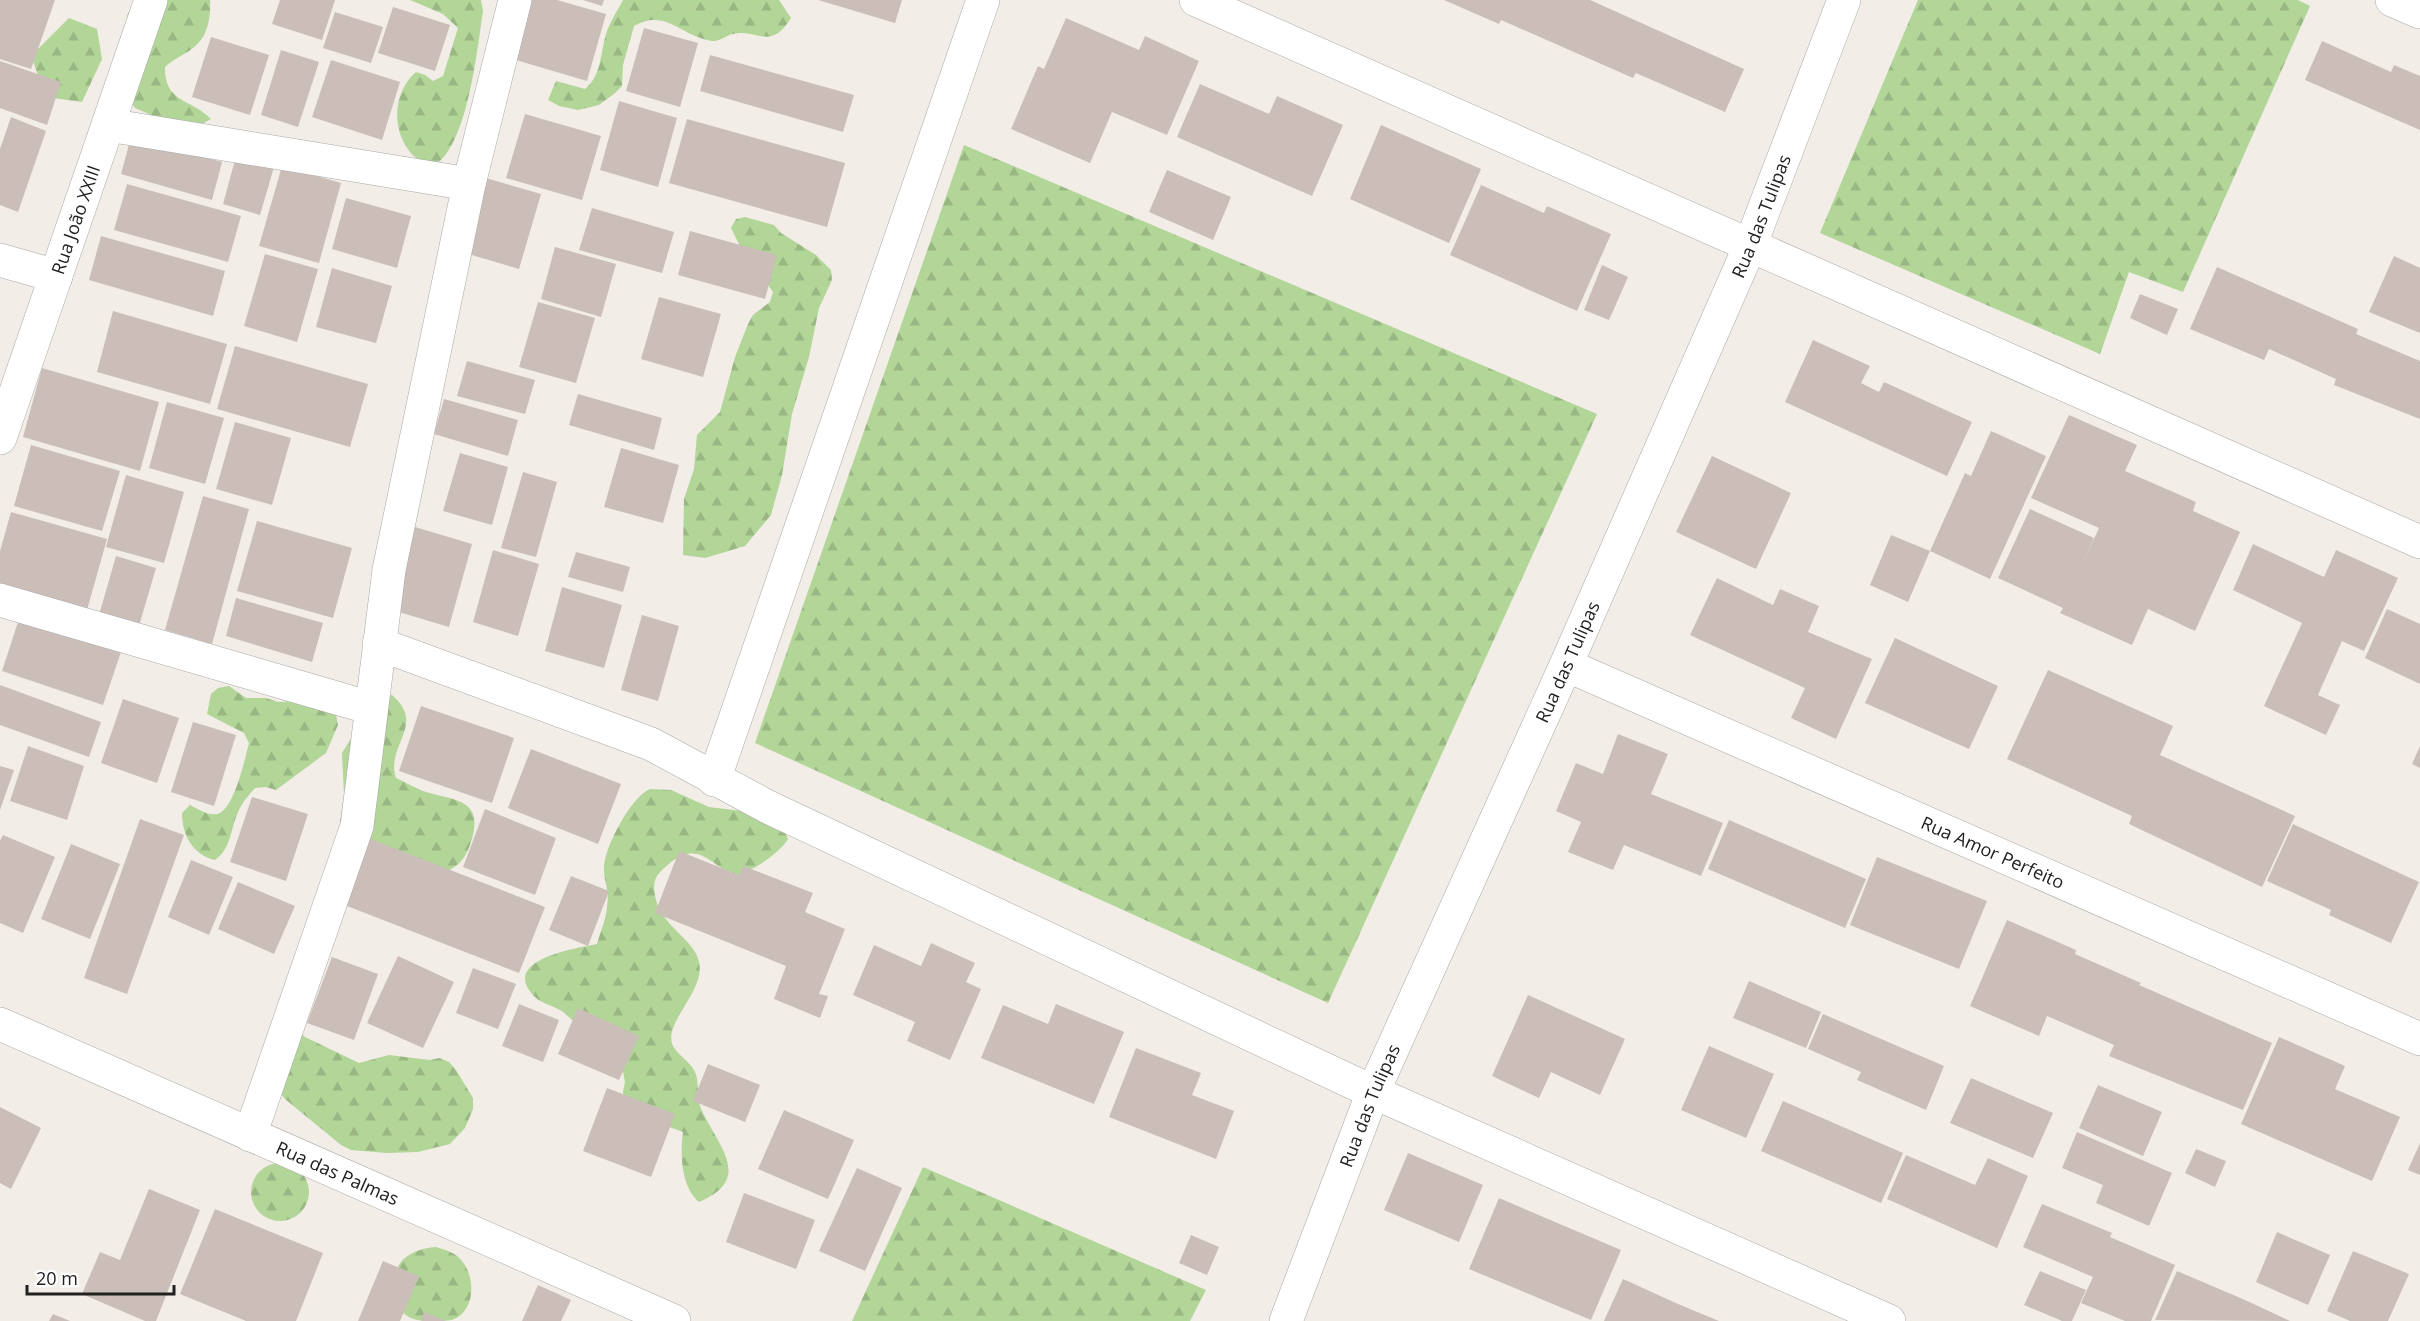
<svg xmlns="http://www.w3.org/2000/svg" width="2420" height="1321" viewBox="0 0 2420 1321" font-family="'Open Sans',sans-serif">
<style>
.forest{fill:url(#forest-firs)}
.building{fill:#cbbeb9}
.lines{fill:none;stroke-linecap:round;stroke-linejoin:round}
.minor-casing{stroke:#a8a8a8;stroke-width:34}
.minor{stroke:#fff;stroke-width:33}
.labels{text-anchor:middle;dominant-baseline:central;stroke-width:4.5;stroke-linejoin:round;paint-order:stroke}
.street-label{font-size:18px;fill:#212121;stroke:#fff}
</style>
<defs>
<pattern id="forest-firs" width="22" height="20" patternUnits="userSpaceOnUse" patternTransform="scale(1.5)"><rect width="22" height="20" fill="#b2d598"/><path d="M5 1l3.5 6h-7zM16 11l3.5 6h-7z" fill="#99b783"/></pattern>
</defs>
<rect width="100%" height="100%" fill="#f2ede7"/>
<g class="forest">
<path d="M137,0H210C211,21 207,39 189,51C180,57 172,60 165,67C164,103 192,99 211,119L193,129L182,128L135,108L123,91L127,15Z"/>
<path d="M410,0H481L483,11C477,49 468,148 432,167C394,154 385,99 416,72L425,75L433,81L443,76L458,28L443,14Z"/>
<path d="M623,0H779L791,18C770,52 757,28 733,34C726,35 720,42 712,41C680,36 666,8 634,26L623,65L622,86L615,93L599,105L578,110L559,106L548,100L556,81L585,89C603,74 600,51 607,31C611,20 618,10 623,0Z"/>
<polygon points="1918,0 2298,0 2310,6 2183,292 2129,272 2100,354 1820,233"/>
<polygon points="69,18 97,29 102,59 82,102 46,97 31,56"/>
<polygon points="964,145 1597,414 1328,1003 755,743"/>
<polygon points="745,217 774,225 781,233 816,255 831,270 832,280 819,308 809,357 792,414 782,475 771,515 745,546 705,558 683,555 684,499 694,469 697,435 720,412 735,357 748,324 753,315 770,302 773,292 740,246 731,228 736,219"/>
<path d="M229,686L246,698H266L278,702L299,701L336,715L338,725L326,753L276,790L266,787L255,788C250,794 244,800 240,808C230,826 233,847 215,860C193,855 182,835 182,813L190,805C198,809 208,816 217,814C234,811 245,758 249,743L244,733L207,714L211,694L218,688Z"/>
<path d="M392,695C427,725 385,745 396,778C406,782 416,789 426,792C458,801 484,800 471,842C465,860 458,867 441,874L337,843L344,795L342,753L371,706L378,699Z"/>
<path d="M650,789L671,790L709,807L750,812L784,830L788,839C778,855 752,871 734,876C711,864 698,841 671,862C656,875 651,879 656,900C663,927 694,939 699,962C706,991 662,1023 673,1046C678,1055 689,1061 694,1070C700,1080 696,1095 700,1106C714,1142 757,1178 699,1202C681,1187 680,1154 683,1132L650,1120L625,1102L623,1092L625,1082L618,1046C606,1040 593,1034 581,1027C573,1022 568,1015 560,1010C551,1005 538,1002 532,994C502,959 578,948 597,944C600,932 606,920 607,907C610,890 603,880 604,867C605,846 631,797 650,789Z"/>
<polygon points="298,1030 305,1037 359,1063 389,1055 430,1060 440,1058 449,1062 456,1070 473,1098 473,1109 465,1128 450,1144 418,1152 387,1153 351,1150 341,1145 285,1099 275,1086"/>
<circle cx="280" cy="1192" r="29"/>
<polygon points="923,1167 1206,1290 1190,1321 852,1321"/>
<path d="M436,1247C445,1250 455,1252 461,1260C476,1276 476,1311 452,1320C447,1321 439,1321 433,1321C420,1321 414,1321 403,1313C401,1302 393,1285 395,1275C399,1255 420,1248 436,1247Z"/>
</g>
<g class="building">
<polygon points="0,0 55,0 31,69 0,59"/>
<polygon points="280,0 335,0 322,40 272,24"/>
<polygon points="525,0 557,0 606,14 587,81 509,58"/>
<polygon points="583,0 604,0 602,6"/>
<polygon points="818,0 902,0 895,23"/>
<polygon points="1444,0 1590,0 1744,69 1725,112 1636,73 1633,78 1501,20 1499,24"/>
<polygon points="393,7 450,25 435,71 378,53"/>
<polygon points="335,12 383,27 371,63 323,48"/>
<polygon points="1066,18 1139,50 1145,36 1199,61 1167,135 1112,112 1090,163 1011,129 1038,66 1044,69"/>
<polygon points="644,28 698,43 680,107 626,91"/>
<polygon points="211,37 269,55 250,115 192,97"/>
<polygon points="2322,41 2391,72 2394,65 2420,76 2420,130 2305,80"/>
<polygon points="281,50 319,62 298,127 261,115"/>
<polygon points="710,55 854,95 843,132 700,91"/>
<polygon points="331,60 400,82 382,140 312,117"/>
<polygon points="0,61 61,82 47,125 0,108"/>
<polygon points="1200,84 1269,114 1277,96 1343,125 1312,196 1177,137"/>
<polygon points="619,101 677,118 658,187 600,170"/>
<polygon points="525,114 601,136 582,200 506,178"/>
<polygon points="11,117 46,131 18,212 0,205 0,149"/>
<polygon points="687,119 845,163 827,227 669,183"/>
<polygon points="1381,125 1481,169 1449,243 1350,199"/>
<polygon points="131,137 222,162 212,200 121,174"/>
<polygon points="238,149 276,160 260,215 223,204"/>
<polygon points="282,166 341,183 319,263 259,246"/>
<polygon points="1167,170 1231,197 1213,240 1149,212"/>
<polygon points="486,178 541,194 519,269 465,253"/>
<polygon points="127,184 241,216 228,262 114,230"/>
<polygon points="1481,185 1544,213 1547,206 1611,234 1577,311 1450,255"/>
<polygon points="346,198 411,216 397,268 332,249"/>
<polygon points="592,208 674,232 662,273 579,250"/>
<polygon points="690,231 777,255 765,299 678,275"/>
<polygon points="101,236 225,271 213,316 89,280"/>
<polygon points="555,247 616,264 601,317 541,299"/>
<polygon points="265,254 318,269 297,342 244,326"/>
<polygon points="2394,256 2420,268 2420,333 2369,312"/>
<polygon points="1602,265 1628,277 1609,320 1584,310"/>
<polygon points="2217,267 2358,329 2356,334 2420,361 2420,419 2334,385 2336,379 2269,349 2264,360 2190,329"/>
<polygon points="332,268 392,286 376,343 316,327"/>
<polygon points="2140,294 2178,309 2167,335 2130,318"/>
<polygon points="659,297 721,314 703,377 641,359"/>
<polygon points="538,302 595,318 576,383 519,367"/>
<polygon points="113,311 227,344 210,404 97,372"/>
<polygon points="1813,340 1870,366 1861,383 1879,392 1884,382 1972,422 1947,476 1785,402"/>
<polygon points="235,346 368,384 350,447 217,409"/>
<polygon points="467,361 535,380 525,414 457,396"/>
<polygon points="42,368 159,402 140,471 23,437"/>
<polygon points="578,394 662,418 654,450 569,425"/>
<polygon points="444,399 518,420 508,456 434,434"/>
<polygon points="167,402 224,418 205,484 149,468"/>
<polygon points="2069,415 2137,445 2125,471 2196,502 2193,511 2240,532 2195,631 2148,609 2132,645 2060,613 2063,608 1998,578 2030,509 2094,538 2084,561 2099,528 2031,498"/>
<polygon points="235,422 291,438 272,505 216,489"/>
<polygon points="1991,431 2046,456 1990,579 1930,551 1908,602 1870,585 1891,535 1930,551 1965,473 1971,476"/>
<polygon points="31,445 120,471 102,531 14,506"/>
<polygon points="621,448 679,465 663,523 604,507"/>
<polygon points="460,453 508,467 492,525 443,511"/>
<polygon points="1712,456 1791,493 1756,569 1676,532"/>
<polygon points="523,472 557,482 536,557 501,548"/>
<polygon points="126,475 184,492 164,563 106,547"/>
<polygon points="203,496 249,509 212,644 165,630"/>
<polygon points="11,512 107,539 87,610 0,585 0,551"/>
<polygon points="257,521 352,548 333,618 237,591"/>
<polygon points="415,527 472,544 449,627 392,610"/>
<polygon points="2253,544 2324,577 2336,550 2398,578 2364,651 2342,641 2318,695 2340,705 2326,735 2264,706 2302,623 2233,590"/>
<polygon points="493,550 539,564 518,636 473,622"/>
<polygon points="576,552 630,567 623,592 568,577"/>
<polygon points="116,556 156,568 139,626 99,615"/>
<polygon points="1717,578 1773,605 1780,589 1819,606 1808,632 1872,659 1836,739 1791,718 1805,688 1690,635"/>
<polygon points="562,587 622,605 604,668 545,651"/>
<polygon points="236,598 323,623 312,662 226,636"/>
<polygon points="2387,609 2420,624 2420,684 2365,658"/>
<polygon points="642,615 679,626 658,701 621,690"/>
<polygon points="19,619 121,652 103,705 2,671"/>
<polygon points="1895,638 1998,686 1969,749 1865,703"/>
<polygon points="2048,670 2173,726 2160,755 2295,816 2262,887 2129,824 2132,816 2007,759"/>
<polygon points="0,685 101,722 89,757 0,725"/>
<polygon points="123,699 179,718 157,783 101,763"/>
<polygon points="421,706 514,738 492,803 399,771"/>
<polygon points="193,722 236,735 214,806 171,792"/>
<polygon points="1618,734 1668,754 1651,794 1723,823 1701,876 1624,845 1613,870 1568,852 1581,822 1556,811 1576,763 1603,774"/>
<polygon points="28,746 84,766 67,820 10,801"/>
<polygon points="2420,746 2420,768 2412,764"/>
<polygon points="531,749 621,784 598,844 508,808"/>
<polygon points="0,766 14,770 0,810"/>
<polygon points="252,797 308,814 286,881 230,862"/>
<polygon points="485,809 556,838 535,895 463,867"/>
<polygon points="140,819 184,835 127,994 84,978"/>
<polygon points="1729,820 1866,879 1845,928 1708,869"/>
<polygon points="2293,824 2419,882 2391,943 2329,915 2331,910 2267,881"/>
<polygon points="3,835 55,857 23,933 0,923 0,841"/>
<polygon points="368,838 545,907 519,973 342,904"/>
<polygon points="71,844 120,864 90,939 41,919"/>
<polygon points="679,851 739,875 743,866 813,893 805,912 845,929 819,994 828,996 820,1018 774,999 786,966 655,913"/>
<polygon points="1877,857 1987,901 1959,969 1850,925"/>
<polygon points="191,860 233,877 209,935 168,917"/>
<polygon points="571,876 609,891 588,946 549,930"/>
<polygon points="238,882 295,906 274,954 218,929"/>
<polygon points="2007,920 2076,950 2075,954 2141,983 2139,985 2272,1043 2243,1110 2109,1056 2114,1045 2047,1016 2039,1036 1970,1006"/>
<polygon points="931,943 975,963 966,982 981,989 950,1060 907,1041 915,1022 853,995 874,945 921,966"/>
<polygon points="398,956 454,982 423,1048 367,1023"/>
<polygon points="332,957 378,974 354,1040 307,1023"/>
<polygon points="473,968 516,984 498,1029 456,1013"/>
<polygon points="1749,981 1821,1012 1806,1048 1733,1018"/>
<polygon points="1528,995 1625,1039 1600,1095 1551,1072 1539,1098 1492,1076"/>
<polygon points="519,1004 559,1020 543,1062 502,1046"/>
<polygon points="1056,1004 1124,1032 1094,1104 981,1058 1003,1005 1048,1024"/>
<polygon points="578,1008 639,1036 619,1080 558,1054"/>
<polygon points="1823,1014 1944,1066 1926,1110 1857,1080 1861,1072 1808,1049"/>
<polygon points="2279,1037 2345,1066 2335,1089 2400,1117 2372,1181 2241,1124"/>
<polygon points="1709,1046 1774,1074 1746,1138 1681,1110"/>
<polygon points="1136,1048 1201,1073 1192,1095 1234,1111 1216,1159 1109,1117"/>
<polygon points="708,1064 760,1085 745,1122 693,1101"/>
<polygon points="1971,1078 2053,1113 2033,1158 1950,1123"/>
<polygon points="2098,1085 2162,1112 2143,1156 2079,1128"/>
<polygon points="607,1088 675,1114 651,1177 583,1151"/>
<polygon points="1783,1101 1903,1153 1881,1203 1761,1151"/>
<polygon points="0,1107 41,1128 11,1189 0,1183"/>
<polygon points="784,1110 854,1140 828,1199 758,1169"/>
<polygon points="2077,1132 2172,1173 2149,1226 2096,1203 2103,1185 2062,1168"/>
<polygon points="2420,1143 2420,1175 2408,1170"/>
<polygon points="2196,1149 2226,1161 2215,1187 2185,1173"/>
<polygon points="1408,1153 1483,1185 1459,1242 1384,1210"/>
<polygon points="1906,1155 1975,1185 1988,1158 2028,1176 1997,1248 1887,1199"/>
<polygon points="857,1168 902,1188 865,1271 819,1251"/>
<polygon points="149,1189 200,1210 156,1321 145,1321 82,1294 100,1252 120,1260"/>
<polygon points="744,1193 815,1220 796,1269 726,1242"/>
<polygon points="1499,1198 1621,1250 1591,1320 1469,1269"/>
<polygon points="2042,1204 2112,1233 2110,1237 2175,1265 2151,1321 2125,1321 2081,1303 2093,1277 2023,1247"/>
<polygon points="215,1209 323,1253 296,1321 246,1321 180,1294"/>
<polygon points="2277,1232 2330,1255 2308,1305 2256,1282"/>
<polygon points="1191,1235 1219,1247 1207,1275 1179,1263"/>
<polygon points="2353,1251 2409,1274 2388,1321 2350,1321 2327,1311"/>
<polygon points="383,1261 419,1276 400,1321 358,1321"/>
<polygon points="2040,1271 2086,1290 2072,1321 2062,1321 2024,1305"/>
<polygon points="2177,1271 2245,1300 2290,1321 2155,1320"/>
<polygon points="1623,1279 1678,1304 1719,1321 1604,1321"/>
<polygon points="538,1285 571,1300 561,1321 522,1321"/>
<polygon points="424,1312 446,1321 421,1321"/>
<polygon points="53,1314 70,1321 49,1321"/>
</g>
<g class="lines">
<g class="minor-casing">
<g id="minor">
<polyline points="1196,0 2420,542"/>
<polyline points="2392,0 2420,12"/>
<polyline points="108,125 469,184"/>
<polyline points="0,260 56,276"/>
<path id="s1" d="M0,438L151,0"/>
<polyline points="0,600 371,708"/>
<polyline points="379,644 651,744 768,807 1373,1092 1889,1321"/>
<path id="s2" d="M1566,665L2420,1039"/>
<polyline points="714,780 983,0"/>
<path id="s3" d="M0,1024L674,1321"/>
<polyline points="250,1135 357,826 389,570 469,184 515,0"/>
<path id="s4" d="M1286,1321L1373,1092L1566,665L1750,246L1844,0"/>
</g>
</g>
<use href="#minor" class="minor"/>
</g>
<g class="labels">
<g class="street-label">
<text stroke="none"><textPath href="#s4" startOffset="1203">Rua das Tulipas</textPath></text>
<text stroke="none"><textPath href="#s1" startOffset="231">Rua João XXIII</textPath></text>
<text stroke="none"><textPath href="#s4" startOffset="717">Rua das Tulipas</textPath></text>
<text stroke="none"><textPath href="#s2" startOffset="466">Rua Amor Perfeito</textPath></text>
<text stroke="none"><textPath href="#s4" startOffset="231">Rua das Tulipas</textPath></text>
<text stroke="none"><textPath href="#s3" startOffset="369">Rua das Palmas</textPath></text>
</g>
</g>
<path d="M27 1285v9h147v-9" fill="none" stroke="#212121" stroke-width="3"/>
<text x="36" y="1285" font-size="18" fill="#212121" stroke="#ffffff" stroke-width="4.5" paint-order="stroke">20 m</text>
</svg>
